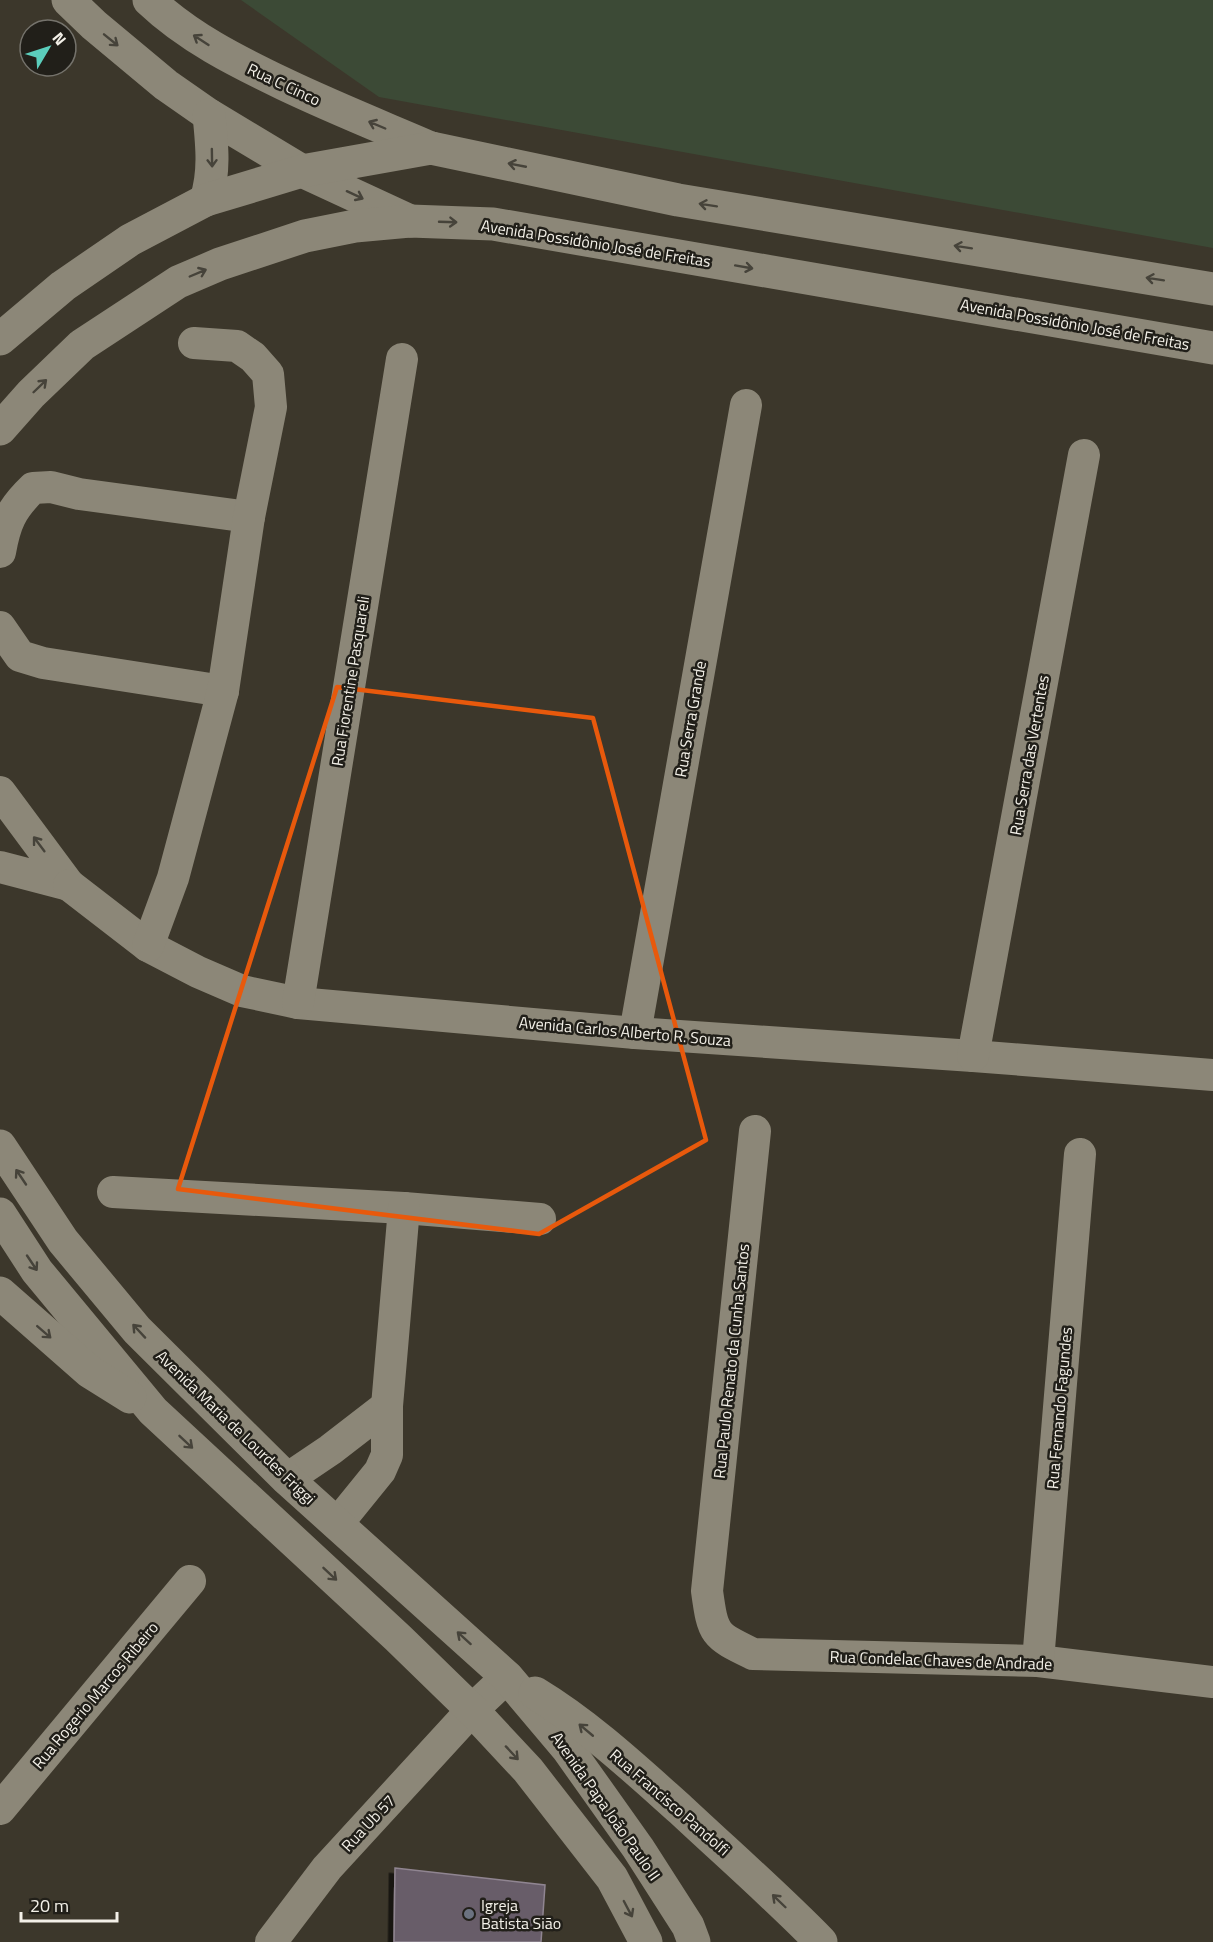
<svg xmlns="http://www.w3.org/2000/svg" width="1213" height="1942" viewBox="0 0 1213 1942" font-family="'Titillium Web',sans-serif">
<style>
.green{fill:#3c4a36}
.building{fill:#675d69;stroke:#908591;stroke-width:1.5;filter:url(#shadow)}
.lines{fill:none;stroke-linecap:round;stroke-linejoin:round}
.street{stroke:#8c8778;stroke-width:32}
.secondary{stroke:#8c8778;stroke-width:33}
.oneway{stroke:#46433a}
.marked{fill:none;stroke:#e8590c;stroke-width:4.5;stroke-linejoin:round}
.worship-dot{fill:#6b7280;stroke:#211f19;stroke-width:2}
.labels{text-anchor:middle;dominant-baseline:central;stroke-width:5;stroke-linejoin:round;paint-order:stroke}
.street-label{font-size:16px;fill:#f3f0e8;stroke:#211f19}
.poi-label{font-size:16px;fill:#f3f0e8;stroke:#211f19;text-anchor:start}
</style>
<defs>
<filter id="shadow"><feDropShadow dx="-5.5" dy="5.5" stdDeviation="0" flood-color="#0009"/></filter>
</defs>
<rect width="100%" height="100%" fill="#3c372b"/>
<polygon class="green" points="241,0 1213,0 1213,248 379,97"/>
<polygon class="building" points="395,1868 545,1885 541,1942 394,1942"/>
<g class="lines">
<g class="street">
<path d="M0,552C5,523 11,509 33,488L51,487L79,494L249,517"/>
<polyline points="0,627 20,656 43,663 223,691"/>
<polyline points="0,792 69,885 0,867"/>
<polyline points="69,885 148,946 198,972 242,991 298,1003 635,1033 973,1056 1213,1075"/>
<polyline points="148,946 173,878 223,691 249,517 271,407 268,374 253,357 237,346 194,343"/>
<polyline points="298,1003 402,359"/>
<polyline points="635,1033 746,405"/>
<polyline points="973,1056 1084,455"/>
<path d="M755,1131L707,1591C713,1635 714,1635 753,1654L1038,1661L1213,1682"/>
<polyline points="113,1192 404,1208 540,1219"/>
<polyline points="287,1479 330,1450 387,1406"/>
<polyline points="337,1524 380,1471 387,1455 387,1406 404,1208"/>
<polyline points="1038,1661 1080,1154"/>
<polyline points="0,1809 190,1581"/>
<polyline points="271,1942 327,1868 472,1710 507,1677"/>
</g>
<g class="secondary">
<polyline points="68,0 94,25 166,85 209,115 302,171 410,221"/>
<path d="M149,0C188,37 236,61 284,84C332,107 382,127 431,148"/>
<path d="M206,200C215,172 212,145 209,115"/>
<polyline points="0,339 63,286 130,240 206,200 302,171 431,148 678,200 1213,289"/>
<polyline points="0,429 31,394 82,345 178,282 220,264 305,236 355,226 410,221 493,224 1213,348"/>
<polyline points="0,1146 63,1241 137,1330 287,1479 507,1677 567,1748 638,1848 688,1926 694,1942"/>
<polyline points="0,1214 37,1271 153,1411 398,1638 472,1710 528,1770 612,1878 646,1942"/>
<polyline points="0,1293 90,1372 130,1397"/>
<path d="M535,1693C588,1725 635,1769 681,1810C728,1854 776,1896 821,1942"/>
</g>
</g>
<defs><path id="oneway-shaft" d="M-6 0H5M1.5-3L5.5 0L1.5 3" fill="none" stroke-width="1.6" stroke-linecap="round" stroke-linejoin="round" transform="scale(1.5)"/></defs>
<g class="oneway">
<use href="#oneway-shaft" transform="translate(111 40) rotate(39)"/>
<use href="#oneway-shaft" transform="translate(201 40) rotate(-147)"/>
<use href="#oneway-shaft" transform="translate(377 125) rotate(-157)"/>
<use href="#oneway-shaft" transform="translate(212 158) rotate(89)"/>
<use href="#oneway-shaft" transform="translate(517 165) rotate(-169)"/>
<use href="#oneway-shaft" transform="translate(355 195) rotate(25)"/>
<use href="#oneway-shaft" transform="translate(708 205) rotate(-171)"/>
<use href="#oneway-shaft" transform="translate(448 222) rotate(2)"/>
<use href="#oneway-shaft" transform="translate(963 247) rotate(-171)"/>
<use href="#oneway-shaft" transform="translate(744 267) rotate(10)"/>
<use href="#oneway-shaft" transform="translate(198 273) rotate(-23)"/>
<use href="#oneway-shaft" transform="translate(1155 279) rotate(-171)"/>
<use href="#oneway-shaft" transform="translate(40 386) rotate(-44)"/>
<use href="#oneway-shaft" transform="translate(39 844) rotate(-127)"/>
<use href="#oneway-shaft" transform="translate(21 1177) rotate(-124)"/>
<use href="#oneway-shaft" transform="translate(32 1263) rotate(56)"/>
<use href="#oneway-shaft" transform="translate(139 1331) rotate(-133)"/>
<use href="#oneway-shaft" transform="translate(44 1332) rotate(41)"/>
<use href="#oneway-shaft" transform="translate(186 1442) rotate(43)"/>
<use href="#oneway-shaft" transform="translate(330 1574) rotate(43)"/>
<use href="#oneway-shaft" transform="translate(464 1638) rotate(-138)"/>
<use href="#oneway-shaft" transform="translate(586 1730) rotate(-140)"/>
<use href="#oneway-shaft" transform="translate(512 1753) rotate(47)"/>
<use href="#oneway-shaft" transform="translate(779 1901) rotate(-136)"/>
<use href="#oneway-shaft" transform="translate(628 1909) rotate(62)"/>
</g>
<path class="marked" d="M337,687L593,718L706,1140L539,1234L178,1189Z"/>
<circle class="worship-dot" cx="469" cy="1914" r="6"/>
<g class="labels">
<g class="street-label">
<text transform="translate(284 84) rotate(25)">Rua C Cinco</text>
<text transform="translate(596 243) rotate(9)">Avenida Possidônio José de Freitas</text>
<text transform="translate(1075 324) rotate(10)">Avenida Possidônio José de Freitas</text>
<text transform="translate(350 681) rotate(-81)">Rua Fiorentine Pasquareli</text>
<text transform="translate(690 719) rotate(-80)">Rua Serra Grande</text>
<text transform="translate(1029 755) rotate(-80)">Rua Serra das Vertentes</text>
<text transform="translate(625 1031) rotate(5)">Avenida Carlos Alberto R. Souza</text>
<text transform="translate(731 1361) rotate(-84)">Rua Paulo Renato da Cunha Santos</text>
<text transform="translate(1059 1408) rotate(-85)">Rua Fernando Fagundes</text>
<text transform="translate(236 1427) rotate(44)">Avenida Maria de Lourdes Friggi</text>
<text transform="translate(941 1660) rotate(2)">Rua Condelac Chaves de Andrade</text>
<text transform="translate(95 1695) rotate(-50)">Rua Rogerio Marcos Ribeiro</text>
<text transform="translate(670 1802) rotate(41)">Rua Francisco Pandolfi</text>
<text transform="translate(606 1806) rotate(55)">Avenida Papa João Paulo II</text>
<text transform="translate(368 1823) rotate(-47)">Rua Ub 57</text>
</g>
<g class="poi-label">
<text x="481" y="1905">Igreja<tspan x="481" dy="18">Batista Sião</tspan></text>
</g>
</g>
<g transform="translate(48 48) rotate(51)"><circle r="28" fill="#211f19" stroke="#75736c" stroke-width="1.5"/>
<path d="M0-4.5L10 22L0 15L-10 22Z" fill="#5bcebc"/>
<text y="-9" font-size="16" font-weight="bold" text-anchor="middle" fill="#f3f0e8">N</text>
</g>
<path d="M21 1912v9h96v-9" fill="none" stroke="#f3f0e8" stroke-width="3"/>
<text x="30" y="1912" font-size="18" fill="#f3f0e8" stroke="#211f19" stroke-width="4.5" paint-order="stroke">20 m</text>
</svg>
